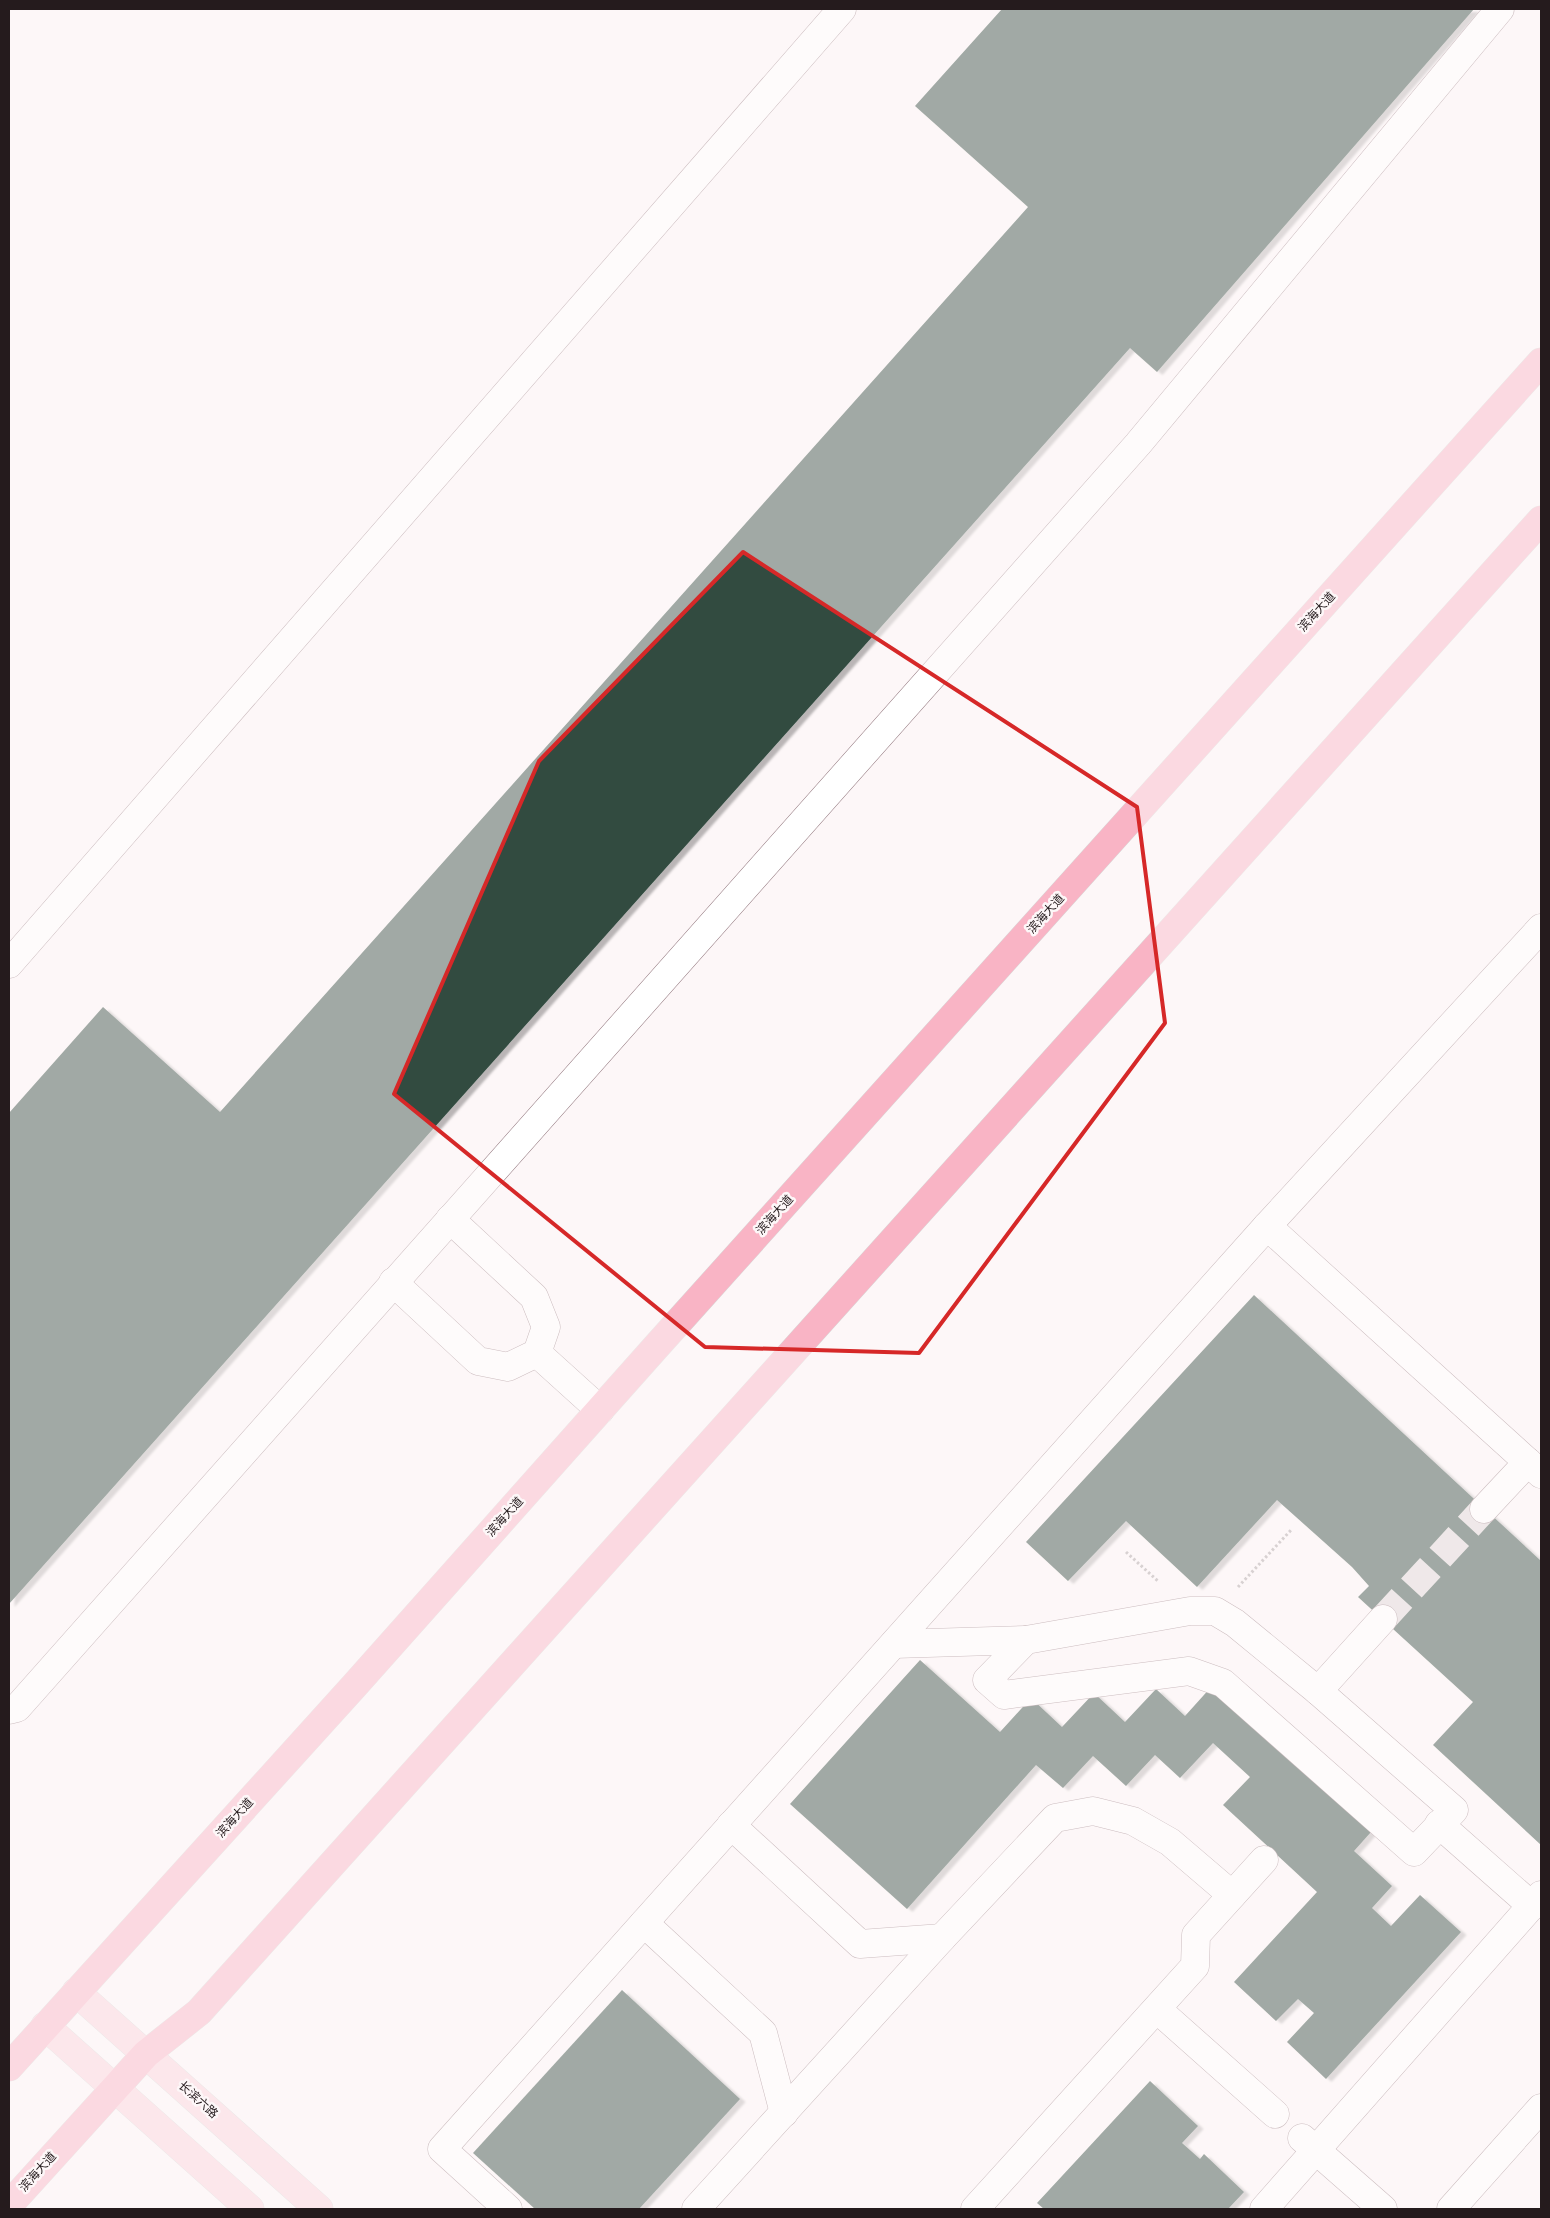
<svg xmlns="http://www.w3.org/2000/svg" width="1550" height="2218" viewBox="0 0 1550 2218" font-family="'Source Sans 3','Noto Sans SC',sans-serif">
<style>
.building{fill:#324b40;filter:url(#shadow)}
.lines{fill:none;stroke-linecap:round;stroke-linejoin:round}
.minor-tunnel{stroke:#ddd6d7;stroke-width:28;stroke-dasharray:28 14;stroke-linecap:butt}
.minor-casing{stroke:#91767d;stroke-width:29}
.major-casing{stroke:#d8d6d6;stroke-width:29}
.highway-casing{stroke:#d8d6d6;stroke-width:29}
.path{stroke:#aaa3a4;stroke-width:3;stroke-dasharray:2.5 2.5;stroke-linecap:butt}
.minor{stroke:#fff;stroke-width:28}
.major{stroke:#fbd2dc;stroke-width:28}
.highway{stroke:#f9b4c5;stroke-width:28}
.marked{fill:none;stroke:#d62828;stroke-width:4;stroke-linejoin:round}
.labels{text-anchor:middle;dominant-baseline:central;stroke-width:5;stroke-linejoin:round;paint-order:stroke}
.street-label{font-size:12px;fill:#251b1d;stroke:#fdf7f8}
</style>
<defs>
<filter id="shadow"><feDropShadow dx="5.5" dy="3" stdDeviation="1" flood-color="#0004"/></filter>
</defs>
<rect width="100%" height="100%" fill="#fdf7f8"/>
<g class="building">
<polygon points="1002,9 1474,9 1157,372 1130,348 9,1604 9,1113 103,1007 220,1112 1028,207 915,106"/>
<polygon points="1254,1295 1541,1561 1541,1845 1433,1745 1473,1702 1358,1597 1369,1586 1352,1567 1277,1500 1197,1587 1126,1521 1068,1581 1026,1542"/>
<polygon points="920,1660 1000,1732 1031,1698 1062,1727 1094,1693 1125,1722 1156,1689 1185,1716 1212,1686 1371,1832 1354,1851 1392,1886 1372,1908 1391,1926 1420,1895 1461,1932 1326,2079 1287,2042 1314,2013 1298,1999 1276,2021 1234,1982 1317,1892 1223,1805 1250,1777 1213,1743 1180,1778 1155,1755 1126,1786 1093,1756 1063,1788 1036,1765 907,1909 790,1804"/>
<polygon points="622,1990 740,2099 639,2209 535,2209 473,2153"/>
<polygon points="1150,2081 1198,2126 1182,2143 1200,2159 1204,2154 1244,2192 1228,2209 1044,2209 1037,2203"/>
</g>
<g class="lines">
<polyline class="minor-tunnel" points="1383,1619 1484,1509"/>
<g class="minor-casing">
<g id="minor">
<polyline points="9,964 842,9"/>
<polyline points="1267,1226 1541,1474"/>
<polyline points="393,1282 478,1361 508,1367 537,1353 546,1327 534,1297 450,1219"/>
<polyline points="537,1353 600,1410"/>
<polyline points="1484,1509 1528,1462"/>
<polygon points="1190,1611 1215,1611 1235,1623 1318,1691 1454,1810 1414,1852 1223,1683 1189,1671 1004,1695 987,1680 1026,1640"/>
<polyline points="894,1644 1026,1640"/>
<polyline points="1318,1691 1383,1619"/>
<polyline points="9,1710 17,1708 1138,444 1500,9"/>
<polyline points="1439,1824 1532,1906"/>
<polyline points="731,1825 860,1944 942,1938"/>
<polyline points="644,1923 763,2033 784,2113"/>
<polyline points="1158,2010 1275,2114"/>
<polyline points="1302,2138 1383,2209"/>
<polyline points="508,2209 442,2149 1267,1226 1541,928"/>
<polyline points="696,2209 942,1938 1055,1818 1093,1811 1133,1821 1170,1842 1232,1895"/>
<polyline points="975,2209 1195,1966 1196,1935 1264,1860"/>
<polyline points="1264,2209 1541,1895"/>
<polyline points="1451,2209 1541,2108"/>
</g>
</g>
<g class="major-casing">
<g id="major">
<polyline points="76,1992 319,2209"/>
<polyline points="45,2026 250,2209"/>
</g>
</g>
<g class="highway-casing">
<g id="highway">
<polyline points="9,2067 355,1685 655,1348 1541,362"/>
<polyline points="9,2205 146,2054 199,2012 1541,520"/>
</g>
</g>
<g class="path">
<polyline points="1126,1552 1159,1582"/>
<polyline points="1238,1587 1292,1529"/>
</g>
<use href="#minor" class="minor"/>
<use href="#major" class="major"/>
<use href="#highway" class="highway"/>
</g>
<path d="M0 0H1550V2218H0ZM743,552L1137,807L1165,1023L919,1353L705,1347L394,1094L539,761Z" fill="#fdf7f8" fill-opacity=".55" fill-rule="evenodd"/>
<path class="marked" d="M743,552L1137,807L1165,1023L919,1353L705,1347L394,1094L539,761Z"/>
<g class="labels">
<g class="street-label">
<text transform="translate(1317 612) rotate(-48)">滨海大道</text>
<text transform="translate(1046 914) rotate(-48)">滨海大道</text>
<text transform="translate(775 1215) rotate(-48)">滨海大道</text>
<text transform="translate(505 1517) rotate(-48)">滨海大道</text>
<text transform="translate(235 1818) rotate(-48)">滨海大道</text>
<text transform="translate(198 2100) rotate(42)">长滨六路</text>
<text transform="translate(38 2172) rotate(-48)">滨海大道</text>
</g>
</g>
<rect width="1550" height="2218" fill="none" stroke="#251b1d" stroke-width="20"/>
</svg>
